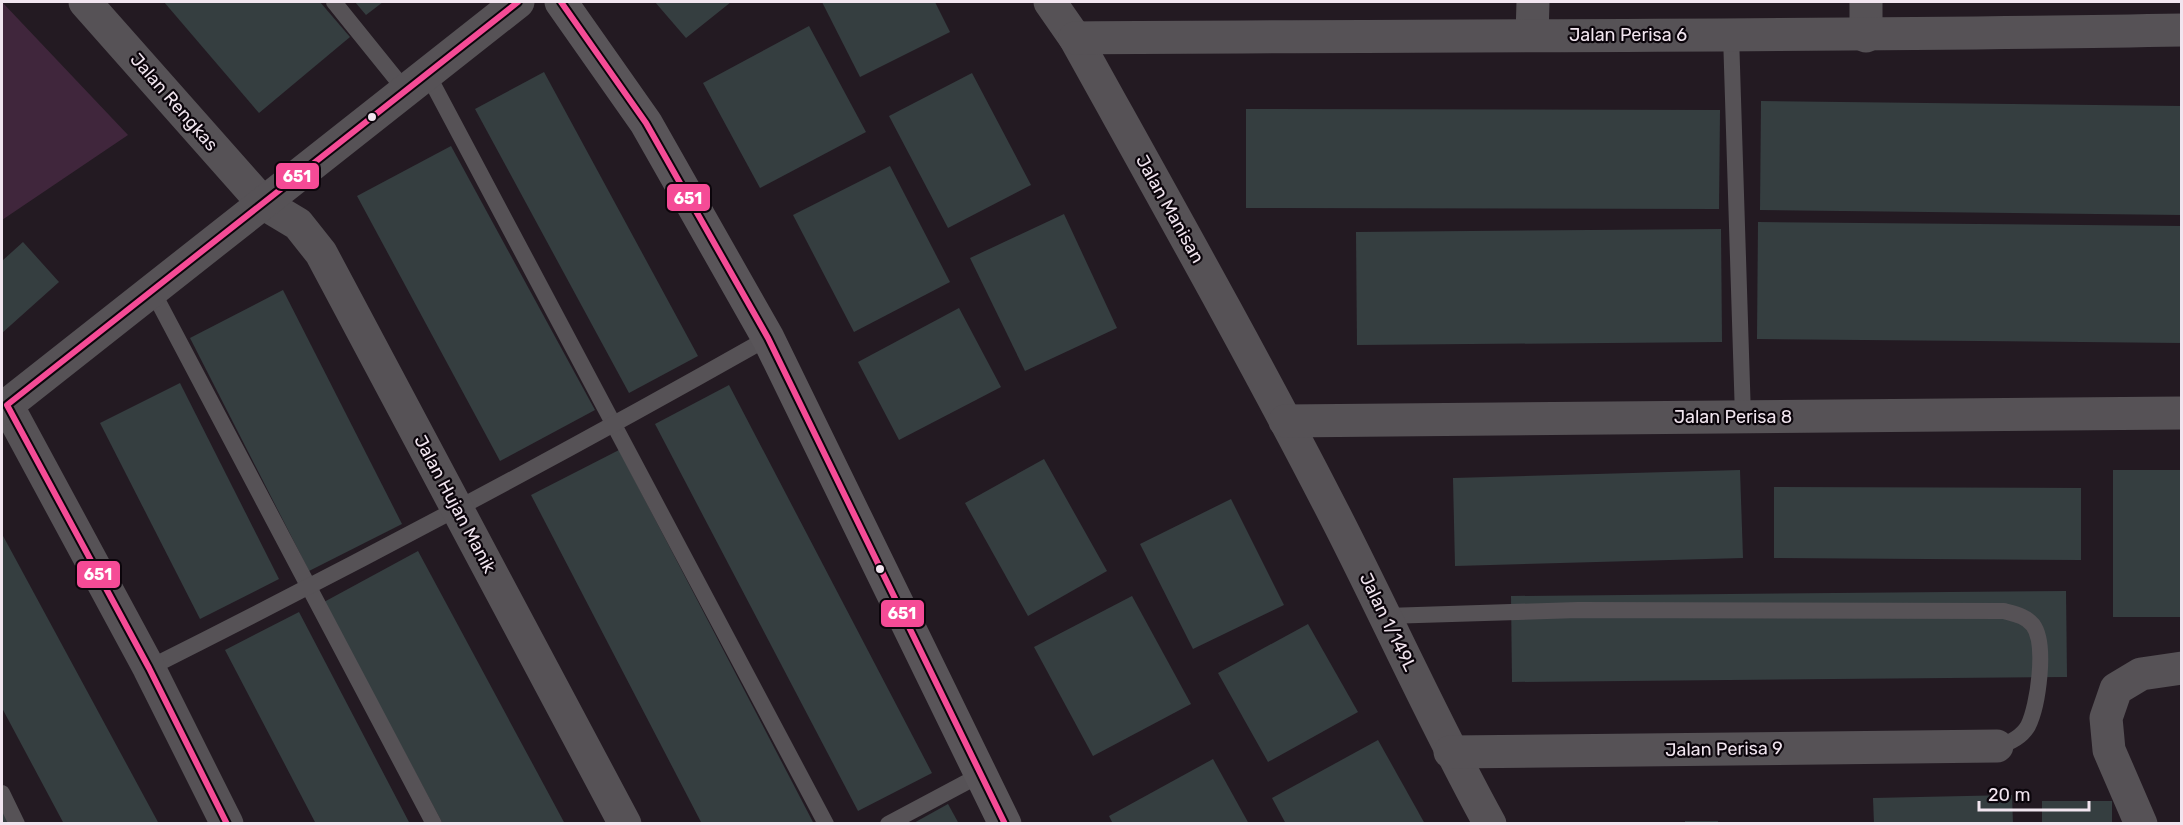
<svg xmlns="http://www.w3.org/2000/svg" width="2183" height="825" viewBox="0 0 2183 825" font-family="Rubik,sans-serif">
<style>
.green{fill:#40263c}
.building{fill:#353e40}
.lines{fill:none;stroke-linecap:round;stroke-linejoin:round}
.lane{stroke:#565256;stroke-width:16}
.street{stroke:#565256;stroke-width:33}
.secondary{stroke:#595559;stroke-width:33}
.bus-1-casing{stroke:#0b050b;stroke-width:10}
.bus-1{stroke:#f54b96;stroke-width:6}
.bus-dot{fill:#f1e5ef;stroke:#0b050b;stroke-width:2}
.labels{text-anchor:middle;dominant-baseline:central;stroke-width:4.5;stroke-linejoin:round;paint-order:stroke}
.street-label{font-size:18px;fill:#f1e5ef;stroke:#0b050b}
.line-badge{stroke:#0b050b;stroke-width:2}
.badge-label{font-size:16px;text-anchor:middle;font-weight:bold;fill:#fff}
</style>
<rect width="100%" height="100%" fill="#231a22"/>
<polygon class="green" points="2,2 128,135 2,220"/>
<g class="building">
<polygon points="164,2 320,2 350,37 259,113"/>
<polygon points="355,2 383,2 366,15"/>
<polygon points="655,2 731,2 686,38"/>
<polygon points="822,2 935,2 950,32 860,77"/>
<polygon points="809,26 866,132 760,188 703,83"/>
<polygon points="544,72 698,356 629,393 475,109"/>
<polygon points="972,73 1031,185 948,228 889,116"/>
<polygon points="1761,101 2182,106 2182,215 1760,210"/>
<polygon points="1246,109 1720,110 1719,209 1246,208"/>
<polygon points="451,146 595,410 500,461 357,196"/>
<polygon points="890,166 950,282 854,332 793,215"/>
<polygon points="1064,214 1117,328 1025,371 970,258"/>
<polygon points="1758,222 2182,226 2182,343 1757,339"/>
<polygon points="1721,229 1722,342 1357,345 1356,232"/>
<polygon points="23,242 59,282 2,333 2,261"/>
<polygon points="283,290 402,524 309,571 190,338"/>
<polygon points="959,308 1001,387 899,440 858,362"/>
<polygon points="180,383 279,579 200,619 100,423"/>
<polygon points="729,385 932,773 858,811 655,424"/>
<polygon points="619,450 814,824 702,824 531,495"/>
<polygon points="1044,459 1107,571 1028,616 965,503"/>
<polygon points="1740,470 1743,558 1455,566 1453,478"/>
<rect x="2113" y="470" width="69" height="147"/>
<polygon points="1774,487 2081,488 2081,560 1774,558"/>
<polygon points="1231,499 1284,605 1193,649 1140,544"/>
<polygon points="2,534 159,824 64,824 2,708"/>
<polygon points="418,551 565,824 443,824 324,602"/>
<polygon points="2066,591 2067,677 1512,682 1511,596"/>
<polygon points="1132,596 1191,704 1093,756 1034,647"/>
<polygon points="299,612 410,824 316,824 225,650"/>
<polygon points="1308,624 1358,712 1268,762 1218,673"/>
<polygon points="1378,740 1425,824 1286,824 1272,798"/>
<polygon points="1213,759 1249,824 1113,824 1109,816"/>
<polygon points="2,795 15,824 2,824"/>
<polygon points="2012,795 2013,824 1874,824 1873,798"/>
<rect x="2042" y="801" width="70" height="23"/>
<polygon points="948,804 959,824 912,824"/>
<rect x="1685" y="821" width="33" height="3"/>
</g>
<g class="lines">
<g class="lane">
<polyline points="334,2 405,90"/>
<polyline points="1731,35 1743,417"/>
<polyline points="427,73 826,824"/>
<polyline points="152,290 434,824"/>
<path d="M1386,616L1578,610L2004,611C2015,614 2026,616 2033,625C2047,644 2038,706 2028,726C2021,738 2010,743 1997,746"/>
<path d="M149,668C358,563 565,453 768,338"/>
<polyline points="2,793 17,824"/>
<polyline points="888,824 980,775"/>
</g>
<g class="street">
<polyline points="85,2 263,203 298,224 321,253 625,824"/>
<path d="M1050,2L1075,38C1161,193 1248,347 1329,504C1384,610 1432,719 1490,824"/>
<polyline points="1866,2 1866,36"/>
<polyline points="1532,35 1533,2"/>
<path d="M1075,38C1444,35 1813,37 2182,30"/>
<polyline points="7,405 149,668 227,824"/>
<polyline points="2,409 518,2"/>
<polyline points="1285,421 2182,413"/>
<polyline points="1450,752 1997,746"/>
<polyline points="2141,824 2109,750 2106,718 2116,689 2141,674 2182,668"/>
</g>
<polyline class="secondary" points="561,2 646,123 768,338 1005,824"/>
<g class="bus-1-casing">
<g id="bus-1">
<polyline points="561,2 646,123 768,338 1005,824"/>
<polyline points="227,824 149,668 7,405 518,2"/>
</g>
</g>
<use href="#bus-1" class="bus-1"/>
</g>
<g class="bus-dot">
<circle cx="372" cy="117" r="5"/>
<circle cx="880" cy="569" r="5"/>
</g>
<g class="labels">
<g class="street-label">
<text x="1628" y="35">Jalan Perisa 6</text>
<text transform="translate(174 102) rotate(49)">Jalan Rengkas</text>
<text transform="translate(1170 209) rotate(61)">Jalan Manisan</text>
<text x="1733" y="417">Jalan Perisa 8</text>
<text transform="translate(455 504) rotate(62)">Jalan Hujan Manik</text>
<text transform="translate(1388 622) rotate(64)">Jalan 1/149L</text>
<text transform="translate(1724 749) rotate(-1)">Jalan Perisa 9</text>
</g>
</g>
<g class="line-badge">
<rect x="275" y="162" width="45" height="28" rx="6" fill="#f54b96"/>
<rect x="666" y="183" width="45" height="29" rx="6" fill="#f54b96"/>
<rect x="76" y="560" width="45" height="29" rx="6" fill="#f54b96"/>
<rect x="880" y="599" width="45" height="29" rx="6" fill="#f54b96"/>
</g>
<g class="badge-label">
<text x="297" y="182">651</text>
<text x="688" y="204">651</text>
<text x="98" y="580">651</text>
<text x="902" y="619">651</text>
</g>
<rect width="2183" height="825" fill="none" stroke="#f1e5ef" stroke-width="6"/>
<path d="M1979 801v9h110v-9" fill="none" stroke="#f1e5ef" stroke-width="3"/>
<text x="1988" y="801" font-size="18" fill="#f1e5ef" stroke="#0b050b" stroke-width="4.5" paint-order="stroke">20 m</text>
</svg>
